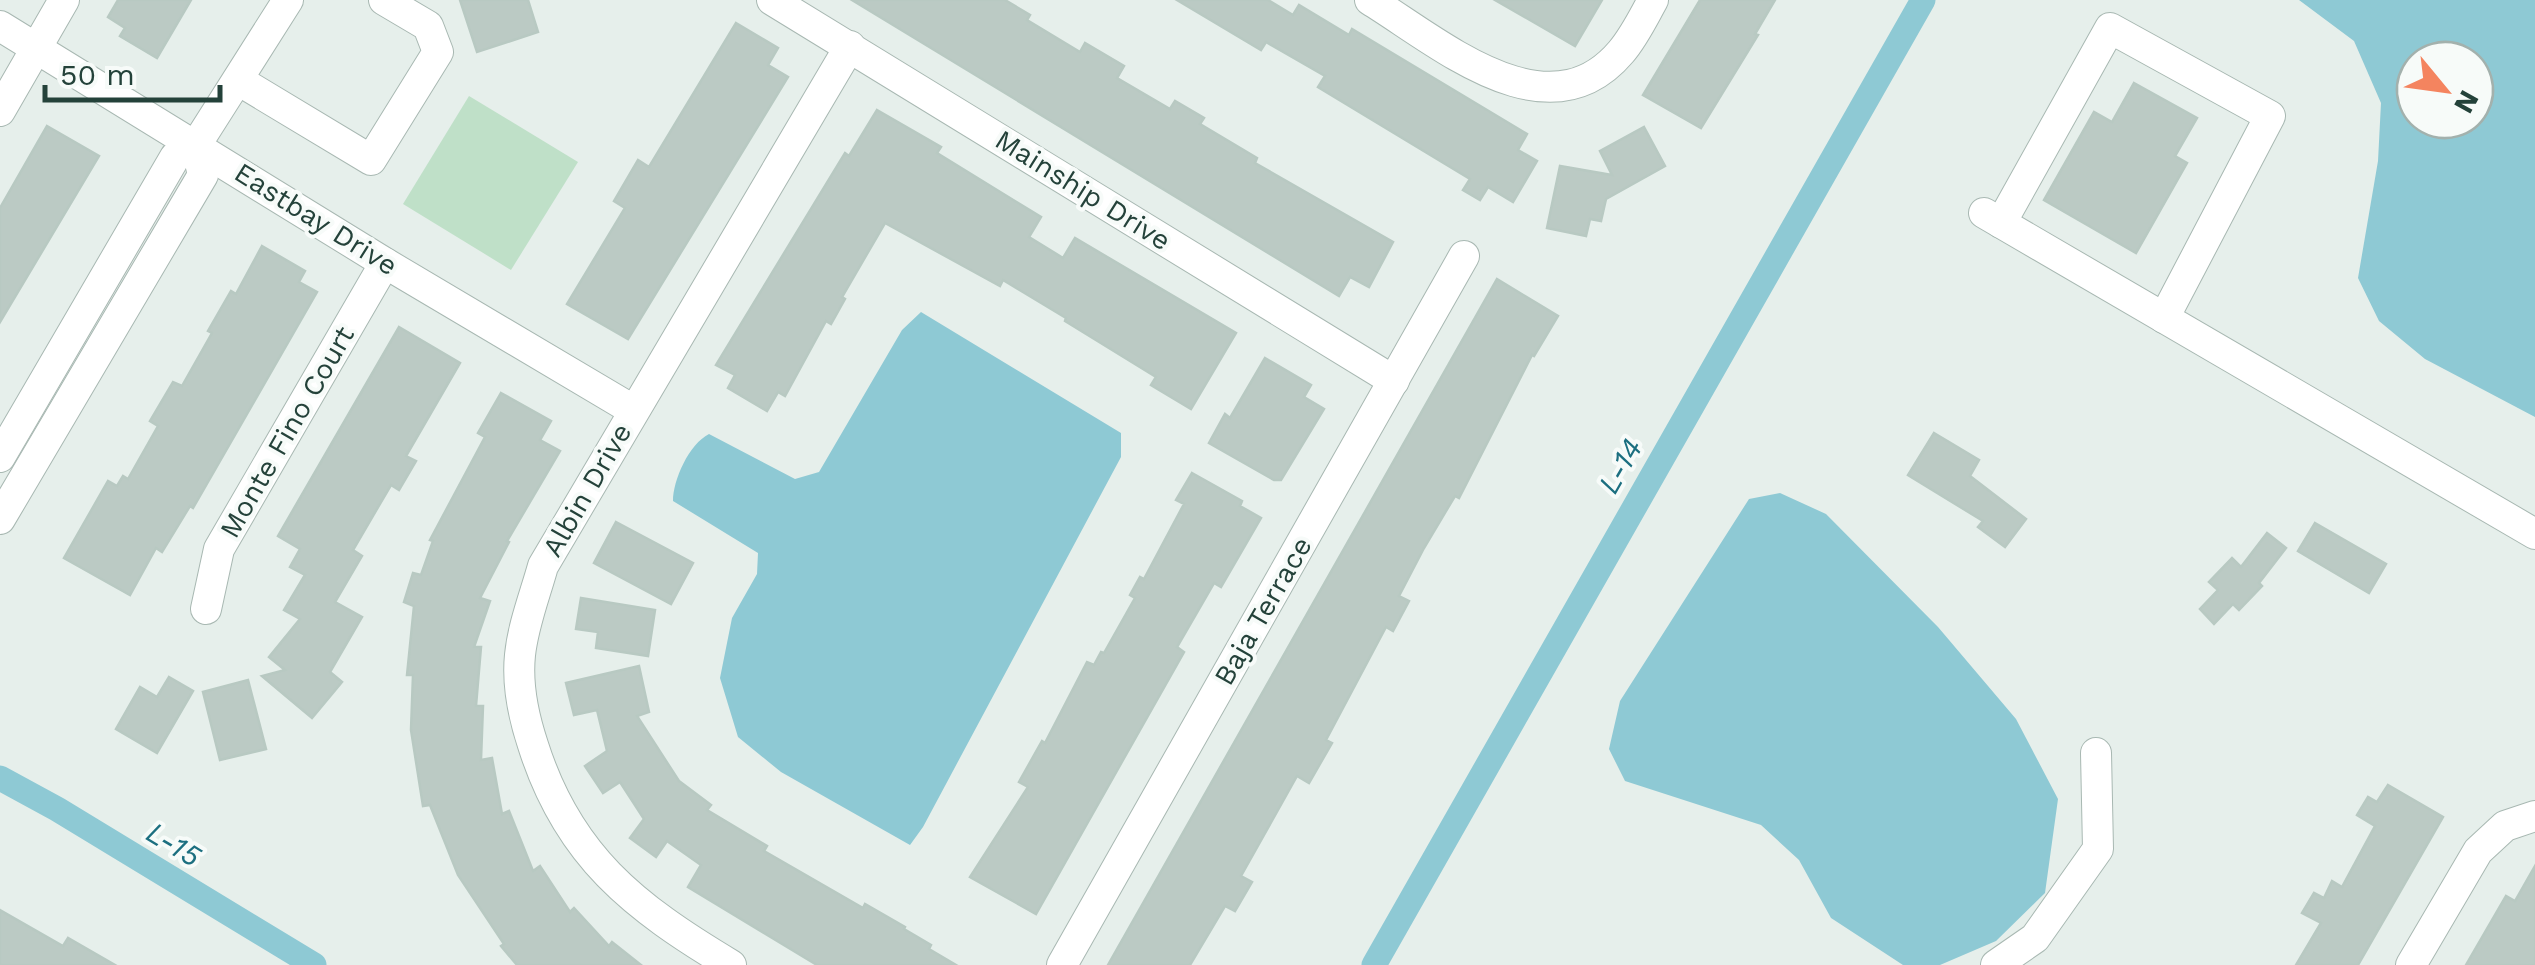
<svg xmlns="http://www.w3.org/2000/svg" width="2535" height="965" viewBox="0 0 2535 965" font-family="'Work Sans',sans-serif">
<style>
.green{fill:#bfe0c8}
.water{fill:#8ec9d4;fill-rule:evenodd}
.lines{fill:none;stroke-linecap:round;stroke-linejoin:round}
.canal{stroke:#8ec9d4;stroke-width:25}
.building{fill:#bbcac4;stroke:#b8c9c2;stroke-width:2.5}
.minor-casing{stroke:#a8b8b2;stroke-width:32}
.minor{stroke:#fff;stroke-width:30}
.labels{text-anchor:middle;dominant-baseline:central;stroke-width:8;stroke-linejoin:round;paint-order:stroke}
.street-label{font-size:28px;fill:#24423a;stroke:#f7fbf9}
.water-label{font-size:30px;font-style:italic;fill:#1c6f80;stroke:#f7fbf9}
</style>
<rect width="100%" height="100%" fill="#e6efeb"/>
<polygon class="green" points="469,96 578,162 511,270 403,204"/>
<g class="water">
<path d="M2299,0H2535V417L2425,359L2379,321L2358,278L2378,161L2381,103L2354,41ZM2415,60H2475V120H2415Z"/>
<path d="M921,312L1121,433V457L923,827L910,845L781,772L738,737L720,678L732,618L757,574L758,553L673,501C673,480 689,444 709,434L795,479L819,472L902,330Z"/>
<polygon points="1780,493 1826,514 1938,627 2016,719 2058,799 2045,893 1996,941 1940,965 1903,965 1831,918 1799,860 1761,825 1625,781 1609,749 1620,701 1749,499"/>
</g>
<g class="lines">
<g class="canal">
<polyline points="0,778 57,809 314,965"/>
<polyline points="1374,965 1923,0"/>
</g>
</g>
<g class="building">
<polygon points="118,0 191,0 157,58 120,36 125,28 108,17"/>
<polygon points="460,0 528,0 538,32 477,52"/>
<polygon points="852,0 1005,0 1030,15 1027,20 1080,52 1085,43 1124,66 1117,78 1170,109 1175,101 1204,118 1200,124 1257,158 1255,163 1393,242 1369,287 1350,277 1339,296"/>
<polygon points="1177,0 1268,0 1293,15 1299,5 1349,35 1352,29 1527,134 1518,150 1537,161 1513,202 1488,187 1480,200 1463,190 1470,179 1318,87 1325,76 1266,42 1261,50"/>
<polygon points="1495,0 1602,0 1575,46"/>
<polygon points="1700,0 1775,0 1755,34 1758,35 1701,128 1643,95"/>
<polygon points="736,23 778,48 768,65 788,77 628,339 567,304 625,208 614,201 638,160 649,167"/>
<polygon points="2134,83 2197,118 2175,156 2187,163 2136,253 2044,200 2094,112 2112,122"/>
<polygon points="877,110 941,147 937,153 1041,217 1029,237 1063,258 1075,238 1236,333 1191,409 1151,385 1156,377 1065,321 1066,318 1003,280 1000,286 885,223 842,297 845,299 831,324 826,321 785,396 778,392 767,411 728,388 735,375 716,365 845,153 849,156"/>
<polygon points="47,126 99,156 0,322 0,208"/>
<polygon points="1644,127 1665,166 1606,199 1601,221 1590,219 1586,236 1547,228 1560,166 1612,175 1600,151"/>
<polygon points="262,246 305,271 299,282 317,292 193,508 190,506 162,552 156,548 130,595 64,558 108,481 117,486 123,476 128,479 158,426 150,421 173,382 182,386 212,333 208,331 231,291 236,294"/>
<polygon points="1497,279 1558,316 1534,356 1532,355 1459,498 1455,496 1424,548 1399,596 1409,601 1393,631 1386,627 1326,740 1332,743 1309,783 1297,776 1241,876 1252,882 1235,911 1225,906 1190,965 1108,965"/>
<polygon points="399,327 460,363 406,456 416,461 399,490 391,485 353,550 362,556 335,602 362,617 330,672 342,682 312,718 262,676 285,670 269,657 300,619 284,610 305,575 290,567 300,549 278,536"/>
<polygon points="1265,358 1311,385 1304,397 1324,409 1281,480 1274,480 1209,443 1225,414 1230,418"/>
<polygon points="501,393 551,421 540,440 560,451 507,541 509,542 480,598 490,601 474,647 481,647 476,706 483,706 481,760 492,758 502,814 509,811 533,871 540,866 570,912 574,908 609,946 612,942 641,965 517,965 501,946 504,944 458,875 430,805 423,806 411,730 413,675 407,675 414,606 404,602 413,573 421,575 433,541 430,540 485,437 478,433"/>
<polygon points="1934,433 1979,460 1970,476 2026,519 2005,547 1978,527 1983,521 1908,475"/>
<polygon points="1192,473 1242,501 1240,506 1261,518 1221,587 1214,583 1177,647 1184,652 1036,914 970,877 1028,787 1019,782 1042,741 1045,743 1087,662 1094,665 1101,652 1104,653 1135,598 1130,595 1140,577 1144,579 1184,504 1176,500"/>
<polygon points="616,522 693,563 671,604 594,563"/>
<polygon points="2315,523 2386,564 2369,593 2298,551"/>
<polygon points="2267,533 2286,548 2259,583 2262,586 2239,610 2233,604 2214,624 2200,609 2218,590 2209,582 2232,558 2241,567"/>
<polygon points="581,598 655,610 648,656 596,648 598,632 576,629"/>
<polygon points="639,666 649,712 637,716 679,781 711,805 707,810 767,846 764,851 863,908 865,904 905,927 904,929 931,945 929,949 956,965 817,965 688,887 701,865 667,841 656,857 630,838 644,819 620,782 603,793 585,766 607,751 597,710 574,715 566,683"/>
<polygon points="169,677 193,691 157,753 116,729 140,687 157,697"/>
<polygon points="248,680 266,749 220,760 203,692"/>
<polygon points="2388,785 2443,817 2358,965 2296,965 2321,923 2302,913 2314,893 2324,898 2332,881 2342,887 2375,826 2357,815 2368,797 2377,802"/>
<polygon points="2535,866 2535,965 2466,965 2506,896 2515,901"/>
<polygon points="0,910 63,946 68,938 115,965 0,965"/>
</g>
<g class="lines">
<g class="minor-casing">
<g id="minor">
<polyline points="772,0 1394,381"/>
<path d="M1370,0C1440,43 1548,138 1621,52C1634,37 1643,18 1653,0"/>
<polyline points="0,26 385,263 633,410"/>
<polyline points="238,80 371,160 438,52 428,26 384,0"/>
<polyline points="0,111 64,0"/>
<polyline points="1984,213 2535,534"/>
<polyline points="2001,223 2110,28 2270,116 2164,318"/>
<polyline points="0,457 175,157 196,145 288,0"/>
<polyline points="0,519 203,175 196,145"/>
<polyline points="206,609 219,549 385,263"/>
<path d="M731,965C634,907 568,856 533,745C524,718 517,684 520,655C523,625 535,595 543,566L850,46"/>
<polyline points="1062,965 1464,256"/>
<polyline points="1996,965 2035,938 2098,849 2096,753"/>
<polyline points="2411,965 2478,851 2505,826 2535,816"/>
</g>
</g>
<use href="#minor" class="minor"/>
</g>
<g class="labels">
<g class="street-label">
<text transform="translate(1083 190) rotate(32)">Mainship Drive</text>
<text transform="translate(316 219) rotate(32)">Eastbay Drive</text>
<text transform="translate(287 432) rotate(-60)">Monte Fino Court</text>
<text transform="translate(587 490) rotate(-60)">Albin Drive</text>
<text transform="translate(1263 611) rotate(-60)">Baja Terrace</text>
</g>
<g class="water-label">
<text transform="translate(1620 466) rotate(-60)">L-14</text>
<text transform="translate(174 844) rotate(31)">L-15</text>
</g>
</g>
<g transform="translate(2445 90) rotate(119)"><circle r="48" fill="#f7fbf9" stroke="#a3b1ad" stroke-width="2.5"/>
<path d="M0-8L18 38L0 25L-18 38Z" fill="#f4845f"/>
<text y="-15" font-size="28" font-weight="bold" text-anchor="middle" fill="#24423a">N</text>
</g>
<path d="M45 85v15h175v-15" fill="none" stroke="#24423a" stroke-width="5"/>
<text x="60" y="85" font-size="30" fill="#24423a" stroke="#f7fbf9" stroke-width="8" paint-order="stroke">50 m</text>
</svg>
